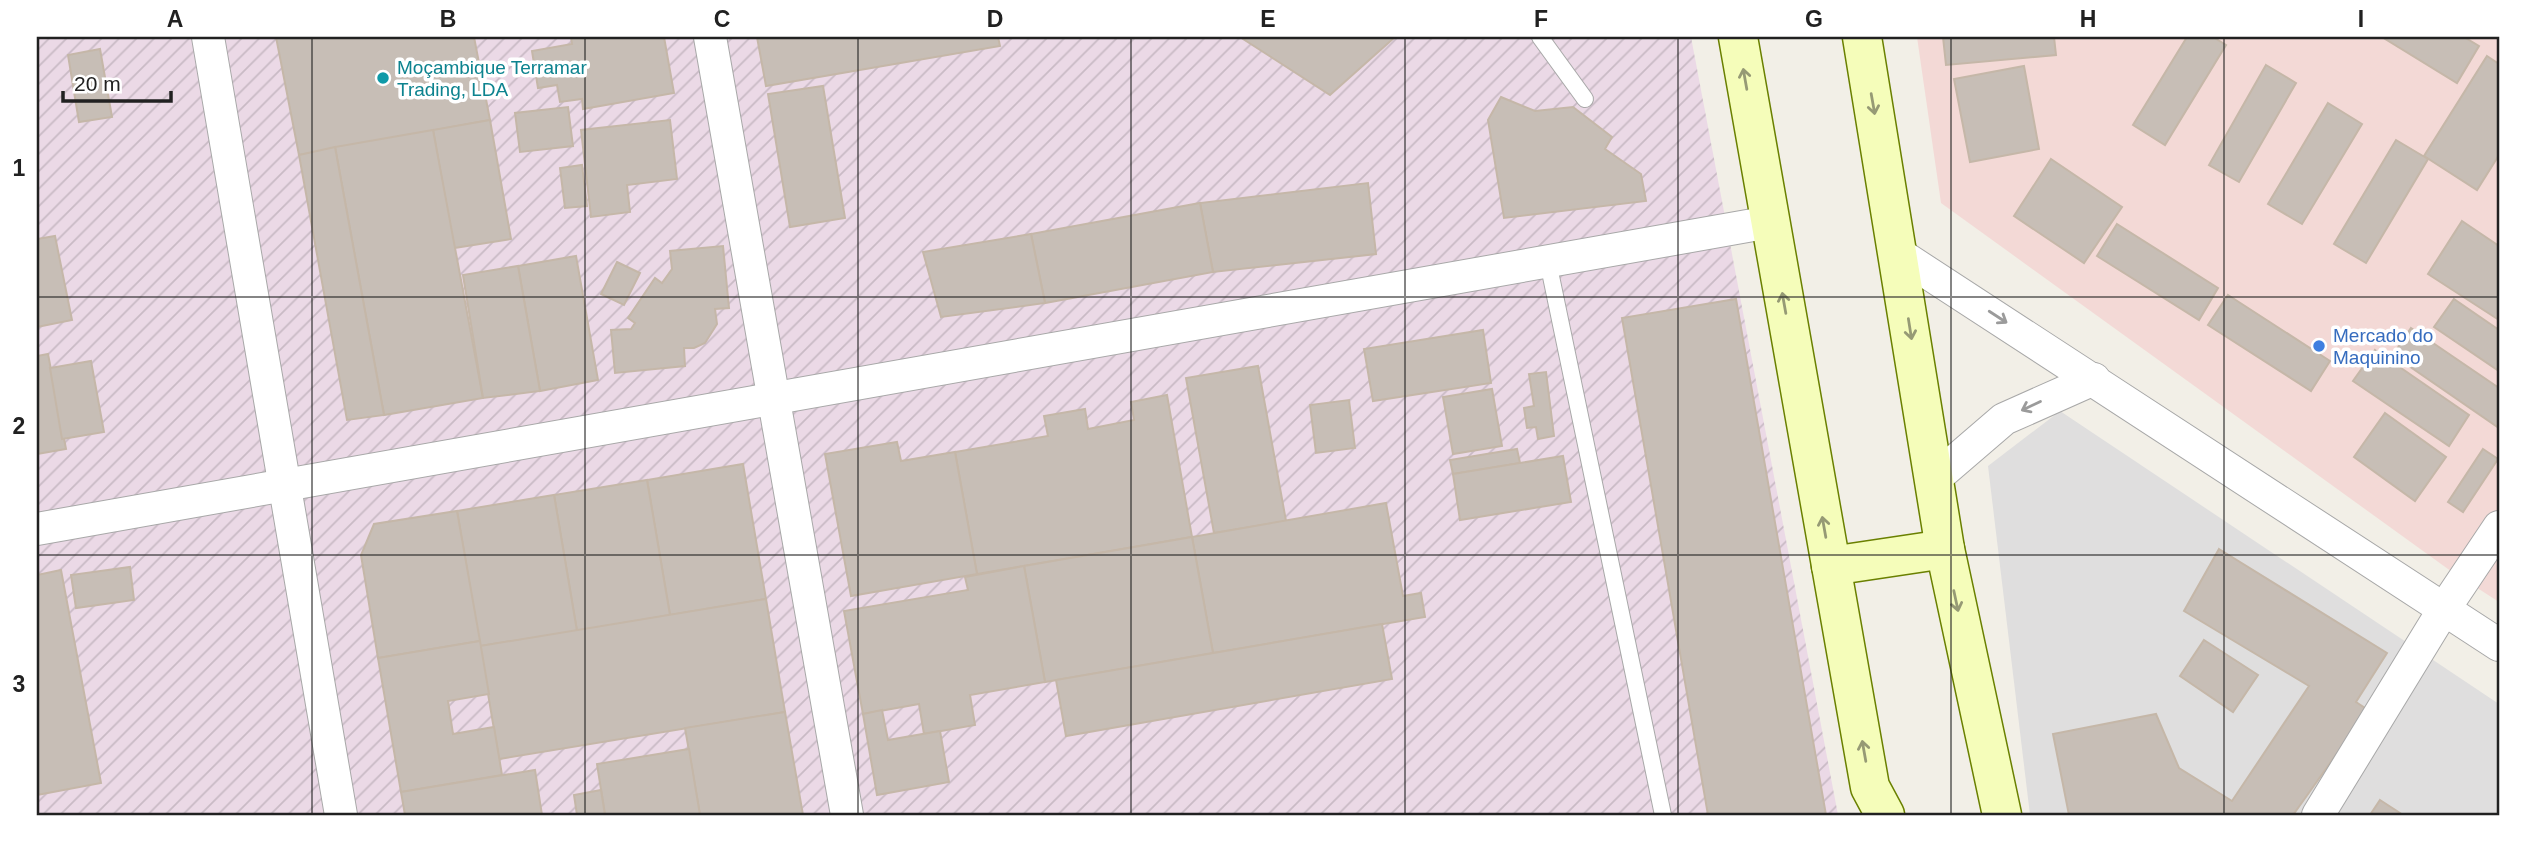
<svg xmlns="http://www.w3.org/2000/svg" width="2536" height="852" viewBox="0 0 2536 852" font-family="Arial,sans-serif">
<style>
.residential{fill:#dfdede}
.commercial{fill:#f3d9d6}
.industrial{fill:url(#industrial-furrows)}
.building{fill:#c7beb6;stroke:#c5b7a8;stroke-width:2}
.lines{fill:none;stroke-linecap:round;stroke-linejoin:round}
.lane-casing{stroke:#a8a8a8;stroke-width:18}
.street-casing{stroke:#a8a8a8;stroke-width:34}
.secondary-casing{stroke:#6a8000;stroke-width:41}
.lane{stroke:#fff;stroke-width:16}
.street{stroke:#fff;stroke-width:32}
.secondary{stroke:#f5fdba;stroke-width:38}
.oneway{stroke:#969a75}
.oneway2{stroke:#9b9b9b}
.grid{fill:none;stroke:#212121;stroke-width:2;stroke-opacity:0.55}
.culture-dot{fill:#0f9aa8;stroke:#fff;stroke-width:2.5}
.shop-dot{fill:#3f7fe0;stroke:#fff;stroke-width:2.5}
.labels{text-anchor:middle;dominant-baseline:central;stroke-width:7;stroke-linejoin:round;paint-order:stroke}
.culture-label{font-size:19px;fill:#0d838f;stroke:#fff;text-anchor:start}
.shop-label{font-size:19px;fill:#366cbe;stroke:#fff;text-anchor:start}
.neatline{fill:none;stroke:#212121;stroke-width:2.5}
.grid-label{font-size:23px;text-anchor:middle;font-weight:bold;fill:#212121}
</style>
<defs>
<pattern id="industrial-furrows" width="10" height="10" patternUnits="userSpaceOnUse" patternTransform="scale(1.75)"><rect width="10" height="10" fill="#ebd9e6"/><path d="M-1 1l2-2M0 10L10 0M9 11l2-2" fill="none" stroke="#c9bac5"/></pattern>
</defs>
<rect width="100%" height="100%" fill="#f2efe7"/>
<polygon class="residential" points="2060,411 2499,704 2499,815 2030,815 1988,466"/>
<polygon class="commercial" points="1917,37 2499,37 2499,602 2448,569 1941,203"/>
<polygon class="industrial" points="37,37 1691,37 1838,815 37,815"/>
<g class="building">
<polygon points="276,37 474,37 490,120 299,155"/>
<polygon points="571,37 664,37 674,93 583,109 582,99 560,102 557,85 538,88 532,51 572,44"/>
<polygon points="757,37 998,37 1000,46 766,86"/>
<polygon points="1240,37 1395,37 1330,95"/>
<polygon points="1943,37 2054,37 2056,55 1946,65"/>
<polygon points="2187,37 2213,37 2226,45 2165,145 2133,125"/>
<polygon points="2382,37 2464,37 2479,46 2457,83"/>
<polygon points="100,49 112,117 79,122 68,55"/>
<polygon points="2487,56 2499,64 2499,155 2477,190 2424,156"/>
<polygon points="2266,65 2296,83 2239,182 2209,165"/>
<polygon points="2024,66 2039,149 1970,162 1954,79"/>
<polygon points="823,86 845,218 790,227 768,94"/>
<polygon points="1501,97 1535,111 1573,107 1612,137 1605,149 1641,174 1646,201 1504,218 1488,120"/>
<polygon points="2328,103 2362,124 2302,224 2268,204"/>
<polygon points="568,107 573,146 520,152 515,113"/>
<polygon points="490,120 511,239 454,248 433,130"/>
<polygon points="670,120 677,179 627,185 630,212 591,217 581,130"/>
<polygon points="433,130 483,398 384,415 335,147"/>
<polygon points="2396,140 2428,159 2366,263 2334,244"/>
<polygon points="335,147 384,415 347,420 299,155"/>
<polygon points="2051,159 2122,207 2084,263 2014,216"/>
<polygon points="582,165 587,206 565,208 560,168"/>
<polygon points="1368,183 1376,254 1213,272 1200,203"/>
<polygon points="1200,203 1213,272 1045,303 1031,234"/>
<polygon points="2462,221 2499,246 2499,320 2428,274"/>
<polygon points="2117,224 2218,288 2199,320 2097,256"/>
<polygon points="1031,234 1045,303 941,317 923,252"/>
<polygon points="55,236 72,320 37,327 37,239"/>
<polygon points="723,246 729,308 715,309 717,324 705,343 694,348 684,348 685,366 615,373 611,330 631,329 635,323 628,318 655,278 662,283 672,269 670,251"/>
<polygon points="576,256 598,380 540,391 518,266"/>
<polygon points="617,262 640,273 624,305 601,294"/>
<polygon points="518,266 540,391 483,398 463,275"/>
<polygon points="2228,295 2330,361 2311,391 2208,325"/>
<polygon points="1736,299 1826,815 1708,815 1622,318"/>
<polygon points="2454,299 2499,330 2499,371 2434,327"/>
<polygon points="2411,328 2499,388 2499,428 2393,355"/>
<polygon points="1483,330 1491,383 1373,401 1364,349"/>
<polygon points="2375,350 2469,415 2449,446 2353,381"/>
<polygon points="48,354 66,449 37,454 37,356"/>
<polygon points="91,361 104,432 62,439 50,368"/>
<polygon points="1258,366 1286,521 1214,533 1186,378"/>
<polygon points="1546,372 1554,436 1538,439 1536,427 1527,428 1524,408 1534,406 1529,374"/>
<polygon points="1492,389 1502,446 1453,454 1443,397"/>
<polygon points="1167,395 1192,537 977,574 955,452 1048,436 1044,416 1085,409 1088,429 1134,420 1131,402"/>
<polygon points="1349,400 1355,448 1316,453 1310,405"/>
<polygon points="2385,413 2446,457 2415,501 2354,457"/>
<polygon points="897,442 901,461 955,452 977,574 851,596 825,454"/>
<polygon points="1517,449 1520,463 1453,474 1450,460"/>
<polygon points="2483,449 2498,459 2463,512 2448,502"/>
<polygon points="1563,456 1571,502 1460,520 1453,474"/>
<polygon points="743,464 766,599 670,615 647,480"/>
<polygon points="647,480 670,615 577,631 554,495"/>
<polygon points="554,495 577,631 480,646 457,511"/>
<polygon points="1386,503 1403,596 1421,593 1425,617 1213,653 1192,537"/>
<polygon points="457,511 480,641 378,658 361,555 374,524"/>
<polygon points="1192,537 1213,653 1045,682 1024,566"/>
<polygon points="2219,549 2387,653 2356,702 2368,710 2293,815 2069,815 2053,734 2156,714 2179,768 2232,801 2309,686 2184,611"/>
<polygon points="1024,566 1045,682 970,695 975,725 924,734 919,704 863,714 844,611 968,590 965,577"/>
<polygon points="130,567 134,600 76,608 71,575"/>
<polygon points="61,570 101,783 37,795 37,575"/>
<polygon points="766,599 785,712 499,759 480,646"/>
<polygon points="1382,624 1392,679 1066,736 1056,680"/>
<polygon points="2204,640 2258,675 2233,712 2180,676"/>
<polygon points="480,641 489,694 448,701 453,734 494,727 502,775 401,792 378,658"/>
<polygon points="882,710 888,740 940,731 949,782 877,795 863,714"/>
<polygon points="785,712 803,815 700,815 685,728"/>
<polygon points="689,749 700,815 605,815 597,764"/>
<polygon points="535,770 542,815 405,815 401,792"/>
<polygon points="601,790 605,815 577,815 574,795"/>
<polygon points="2380,800 2403,815 2370,815"/>
</g>
<g class="lines">
<g class="lane-casing">
<g id="lane">
<polyline points="1540,37 1585,99"/>
<polyline points="1548,262 1663,815"/>
</g>
</g>
<g class="street-casing">
<g id="street">
<polyline points="208,37 341,815"/>
<polyline points="710,37 847,815"/>
<polyline points="1899,254 2499,645"/>
<polyline points="1933,480 2004,419 2094,379"/>
<polyline points="37,529 1770,222"/>
<polyline points="2318,815 2444,609 2499,527"/>
</g>
</g>
<g class="secondary-casing">
<g id="secondary">
<polyline points="1738,37 1870,787 1885,815"/>
<polyline points="1862,37 1945,549 2002,815"/>
<polyline points="1831,566 1945,549"/>
</g>
</g>
<use href="#lane" class="lane"/>
<use href="#street" class="street"/>
<use href="#secondary" class="secondary"/>
</g>
<defs><path id="oneway-shaft" d="M-6 0H5M1.5-3L5.5 0L1.5 3" fill="none" stroke-width="1.6" stroke-linecap="round" stroke-linejoin="round" transform="scale(1.75)"/></defs>
<g class="oneway">
<use href="#oneway-shaft" transform="translate(1745 79) rotate(-100)"/>
<use href="#oneway-shaft" transform="translate(1873 104) rotate(80)"/>
<use href="#oneway-shaft" transform="translate(1784 303) rotate(-100)"/>
<use href="#oneway-shaft" transform="translate(1910 329) rotate(81)"/>
<use href="#oneway-shaft" transform="translate(1824 527) rotate(-100)"/>
<use href="#oneway-shaft" transform="translate(1956 601) rotate(78)"/>
<use href="#oneway-shaft" transform="translate(1864 751) rotate(-100)"/>
</g>
<g class="oneway2">
<use href="#oneway-shaft" transform="translate(1998 317) rotate(33)"/>
<use href="#oneway-shaft" transform="translate(2031 406) rotate(154)"/>
</g>
<path class="grid" d="M312,37V815M585,37V815M858,37V815M1131,37V815M1405,37V815M1678,37V815M1951,37V815M2224,37V815M37,297H2499M37,555H2499"/>
<circle class="culture-dot" cx="383" cy="78" r="7"/>
<circle class="shop-dot" cx="2319" cy="346" r="7"/>
<g class="labels">
<g class="culture-label">
<text x="397" y="67">Moçambique Terramar<tspan x="397" dy="22">Trading, LDA</tspan></text>
</g>
<g class="shop-label">
<text x="2333" y="335">Mercado do<tspan x="2333" dy="22">Maquinino</tspan></text>
</g>
</g>
<rect width="2536" height="852" fill="none" stroke="#ffffff" stroke-width="77"/>
<path d="M63 91v10h108v-10" fill="none" stroke="#212121" stroke-width="3.5"/>
<text x="74" y="91" font-size="21" fill="#212121" stroke="#ffffff" stroke-width="5" paint-order="stroke">20 m</text>
<rect x="38" y="38" width="2460" height="776" class="neatline"/>
<g class="grid-label">
<text x="175" y="27">A</text>
<text x="448" y="27">B</text>
<text x="722" y="27">C</text>
<text x="995" y="27">D</text>
<text x="1268" y="27">E</text>
<text x="1541" y="27">F</text>
<text x="1814" y="27">G</text>
<text x="2088" y="27">H</text>
<text x="2361" y="27">I</text>
<text x="19" y="176">1</text>
<text x="19" y="434">2</text>
<text x="19" y="692">3</text>
</g>
</svg>
